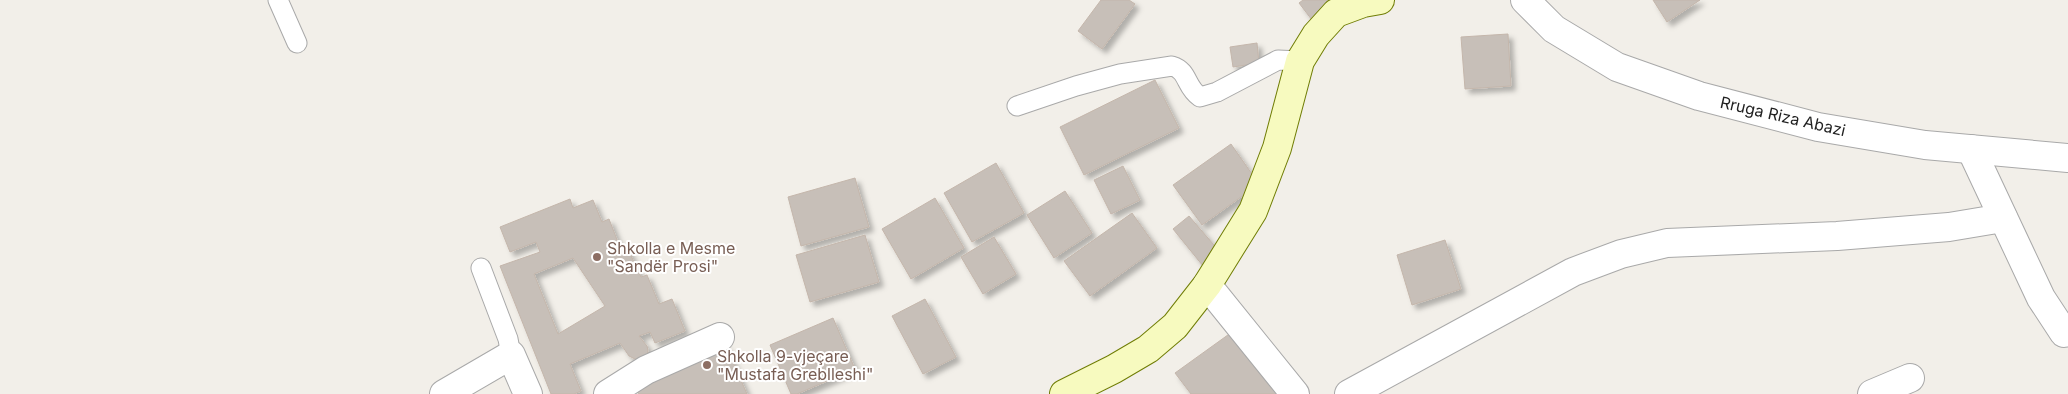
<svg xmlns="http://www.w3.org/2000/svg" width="2068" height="394" viewBox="0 0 2068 394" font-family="Inter,sans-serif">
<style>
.building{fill:#c7bfb8;stroke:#c4b6ab;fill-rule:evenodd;filter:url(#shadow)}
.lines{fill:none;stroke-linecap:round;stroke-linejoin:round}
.lane-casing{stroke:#a9a9a9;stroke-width:21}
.street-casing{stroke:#a9a9a9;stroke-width:30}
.secondary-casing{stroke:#707d05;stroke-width:30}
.lane{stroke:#fff;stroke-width:19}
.street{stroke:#fff;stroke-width:28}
.secondary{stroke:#f7fabf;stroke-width:28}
.education-dot{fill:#8d6e63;stroke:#fff;stroke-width:2}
.labels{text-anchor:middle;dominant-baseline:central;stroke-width:4;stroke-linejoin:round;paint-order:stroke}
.street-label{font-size:16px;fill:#222;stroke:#fff}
.education-label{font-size:16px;fill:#785e54;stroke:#fff;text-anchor:start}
</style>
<defs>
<filter id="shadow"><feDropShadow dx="4.5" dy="4.5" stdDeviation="2.5" flood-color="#0004"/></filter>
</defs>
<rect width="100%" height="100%" fill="#f2efe9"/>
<g class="building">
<polygon points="1101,0 1129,0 1135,4 1102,49 1078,31"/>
<polygon points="1303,0 1346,0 1315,24 1299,3"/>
<polygon points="1653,0 1700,0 1667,22"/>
<polygon points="1508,34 1511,86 1465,89 1461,37"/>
<polygon points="1257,43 1259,63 1233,67 1230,47"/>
<polygon points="1155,80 1179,128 1084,175 1060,127"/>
<polygon points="1231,144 1259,184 1202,225 1173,185"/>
<polygon points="996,163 1024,213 972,242 944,193"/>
<polygon points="1123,166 1140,200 1111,214 1094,180"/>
<polygon points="855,178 869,227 801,246 788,197"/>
<polygon points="1065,191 1092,233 1054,258 1027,215"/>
<polygon points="935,198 964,248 911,279 882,229"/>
<path d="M570,199L573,208L593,200L602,222L609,219L621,250L627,247L641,277L647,275L659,304L672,299L685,331L655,343L650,332L639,336L647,346L648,350L647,355L639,361L629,356L620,343L570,364L581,391L574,394H551L500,266L540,252L536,242L510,252L500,227ZM573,258L605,306L558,334L534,274Z"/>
<polygon points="1132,213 1157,248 1090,296 1064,261"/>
<polygon points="1189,216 1220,252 1203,266 1173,229"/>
<polygon points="865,235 879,282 810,302 796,255"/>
<polygon points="994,237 1016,274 983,294 961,257"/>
<polygon points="1445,240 1461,289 1412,305 1397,255"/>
<polygon points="925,299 956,357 923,374 892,316"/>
<polygon points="833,318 855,369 797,394 791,394 770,345"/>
<polygon points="1232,332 1277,393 1275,394 1191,394 1175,373"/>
<polygon points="725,344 747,394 639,394 634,386"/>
</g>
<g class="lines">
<g class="lane-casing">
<g id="lane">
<polyline points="278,0 297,43"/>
<path d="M1017,106L1076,86L1120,74L1172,66C1189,71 1185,87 1200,97L1217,92L1278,60L1300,61"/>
<polyline points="481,268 508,339 511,355"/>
</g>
</g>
<g class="street-casing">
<g id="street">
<polyline points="1525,0 1554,29 1617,67 1699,96 1818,127 1925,145 2068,158"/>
<polyline points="1971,149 2041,298 2064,333 2068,332"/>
<polyline points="1207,285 1295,394"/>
<polyline points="444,394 511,355 528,394"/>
<polyline points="608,394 646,370 720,337"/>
<polyline points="1349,394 1573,272 1621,254 1667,243 1837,236 1949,227 2003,218"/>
<polyline points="1872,394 1910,378"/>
</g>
</g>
<g class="secondary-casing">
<polyline id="secondary" points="1064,394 1114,369 1148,349 1175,326 1207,285 1253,211 1277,148 1300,61 1316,35 1336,13 1363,3 1380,0"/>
</g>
<use href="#lane" class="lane"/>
<use href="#street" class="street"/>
<use href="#secondary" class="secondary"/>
</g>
<g class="education-dot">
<circle cx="597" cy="257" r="5"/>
<circle cx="707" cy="365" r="5"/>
</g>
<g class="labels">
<g class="street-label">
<text transform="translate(1783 116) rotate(13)">Rruga Riza Abazi</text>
</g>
<g class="education-label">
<text x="607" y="248">Shkolla e Mesme<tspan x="607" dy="18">"Sandër Prosi"</tspan></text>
<text x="717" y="356">Shkolla 9-vjeçare<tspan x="717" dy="18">"Mustafa Greblleshi"</tspan></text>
</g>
</g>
</svg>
